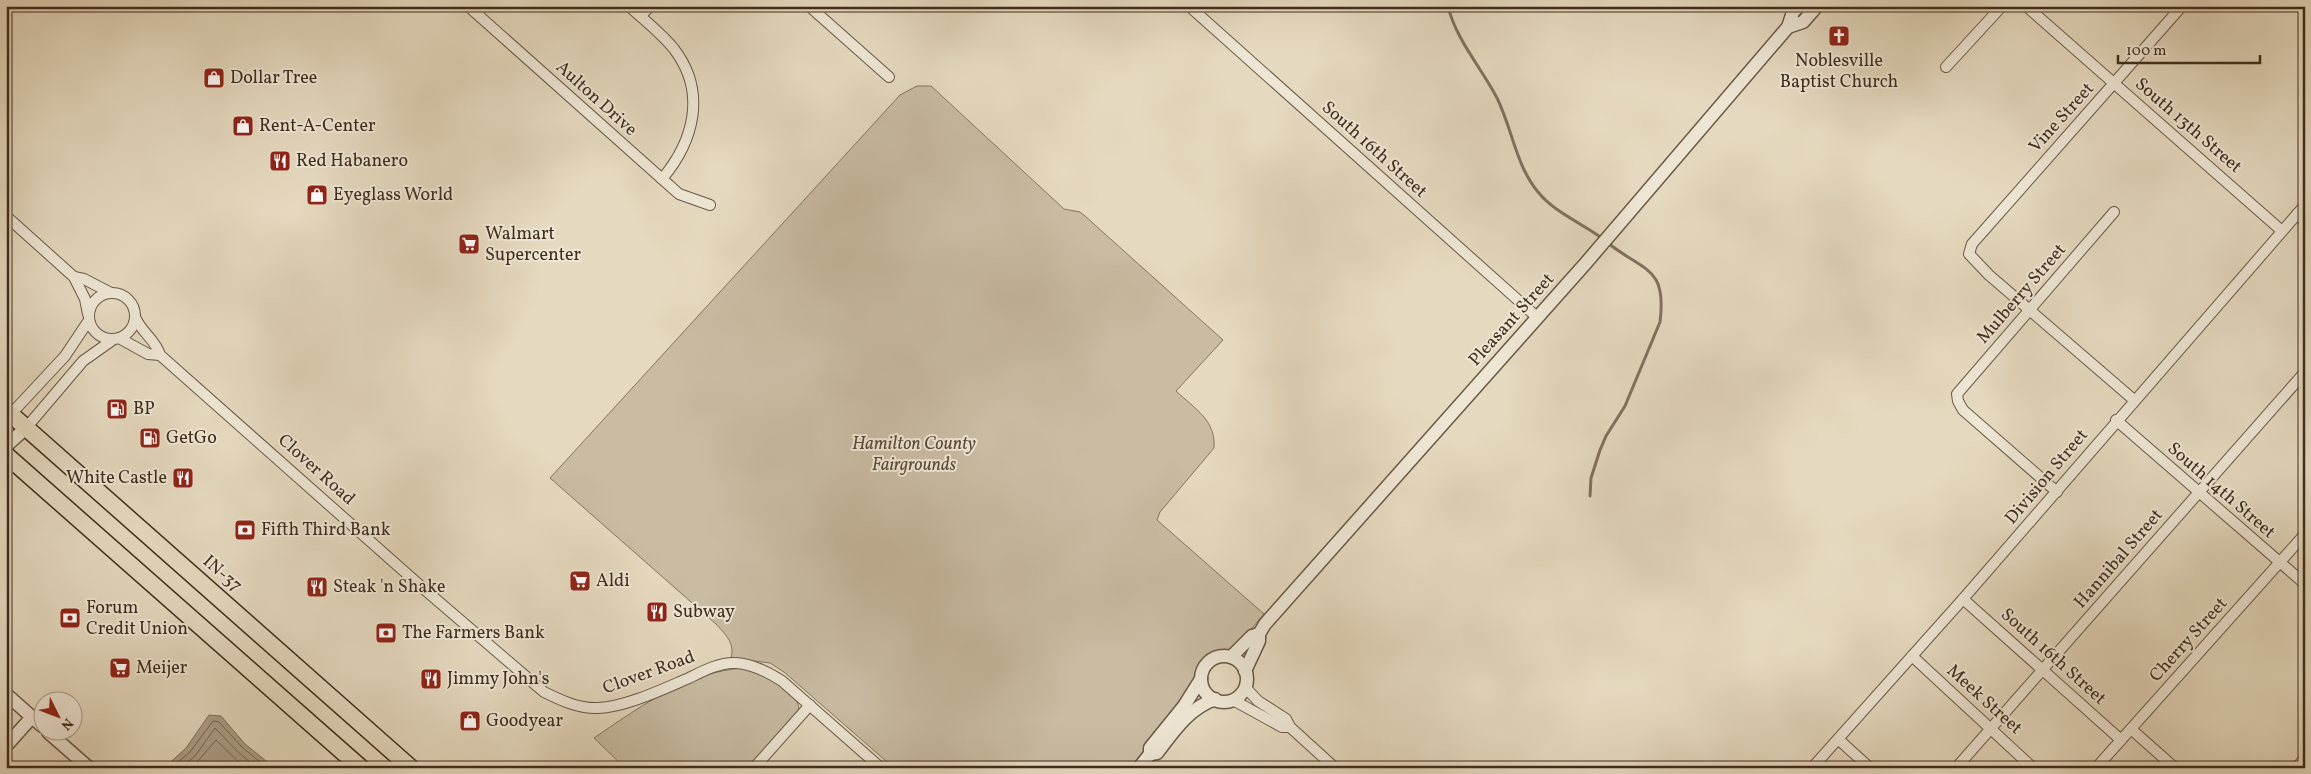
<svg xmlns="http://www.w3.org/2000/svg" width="2311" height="774" viewBox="0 0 2311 774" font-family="Vollkorn,serif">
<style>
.green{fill:#c9bca3;stroke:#847460}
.water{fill:#ad9f88;stroke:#81715d}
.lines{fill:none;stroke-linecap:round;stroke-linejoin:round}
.shore{stroke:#766652;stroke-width:1}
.stream{stroke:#81715d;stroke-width:3}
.minor-casing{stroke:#695845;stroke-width:12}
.tertiary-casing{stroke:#695845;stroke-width:15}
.trunk-casing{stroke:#402d1c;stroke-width:19}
.minor{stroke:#eee6d5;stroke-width:10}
.tertiary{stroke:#eee6d5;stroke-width:12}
.trunk{stroke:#e5d9bf;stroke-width:16}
.labels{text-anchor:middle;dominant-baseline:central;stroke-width:4;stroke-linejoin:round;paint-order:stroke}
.poi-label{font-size:18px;fill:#402d1c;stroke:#eee6d5;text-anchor:start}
.street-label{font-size:18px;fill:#402d1c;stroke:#eee6d5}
.park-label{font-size:18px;font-style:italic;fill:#5b4a37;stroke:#eee6d5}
</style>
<rect width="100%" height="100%" fill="#e5d9bf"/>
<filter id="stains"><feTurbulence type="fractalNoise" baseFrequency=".004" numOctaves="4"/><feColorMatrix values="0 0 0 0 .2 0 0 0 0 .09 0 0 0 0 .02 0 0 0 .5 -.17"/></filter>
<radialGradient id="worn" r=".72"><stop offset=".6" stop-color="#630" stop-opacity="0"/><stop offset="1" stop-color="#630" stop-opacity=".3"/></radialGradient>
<g class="green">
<path d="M917,86H931L1064,209L1080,212L1085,216L1223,340L1176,391C1195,409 1216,420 1214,448L1160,512L1157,520L1264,614L1235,648L1223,651L1207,659L1199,668L1186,699L1130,768H894L784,672L770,663L731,658C735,643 726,635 716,624L550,478L900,95Z"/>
<path d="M744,668C762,674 798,688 799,710L747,768H625L594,738C638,708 689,671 744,668Z"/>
</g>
<polygon class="water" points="209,715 221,716 245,744 275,768 164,768 186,748"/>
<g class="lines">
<g class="shore">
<polyline points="171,768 190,752 213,721 219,722 242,747 267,768"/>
<polyline points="180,768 195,756 215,728 238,752 257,768"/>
<polyline points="192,768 216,740 245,768"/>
</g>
<g class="stream">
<path d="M1448,6C1456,40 1481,67 1497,98C1512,128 1516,166 1538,192C1555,213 1582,223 1603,239"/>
<path d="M1590,496L1591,478L1600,450L1606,436L1625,406L1660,322C1667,266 1644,272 1608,243"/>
</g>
<g class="minor-casing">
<g id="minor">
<polyline points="468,6 679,194 710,205"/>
<path d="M629,6C644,20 661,33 674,49C707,92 694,141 662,179"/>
<polyline points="809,6 889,77"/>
<polyline points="1189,6 1538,318"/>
<polyline points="2026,6 2282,231"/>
<polyline points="641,16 650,6"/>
<polyline points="1946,67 2002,6"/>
<polyline points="2297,214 2305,222"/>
<polyline points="6,216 74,277 85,299 88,314"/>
<polyline points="74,277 84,279 111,293"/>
<circle cx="112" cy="316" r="23"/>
<path d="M135,317C141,332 156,340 160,355L424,589L544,692C560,700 579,709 598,708C626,707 663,689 689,678C703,671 720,662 736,663C753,664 768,672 782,681L881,768"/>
<polyline points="119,338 148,354 160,355"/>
<polyline points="2134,400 1989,275 1969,254 1972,244 2182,6"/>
<polyline points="11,414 65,356 89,320"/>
<polyline points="2116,420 2305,584"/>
<polyline points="26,428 83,361 114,339"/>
<polyline points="2057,492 1963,410 1958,401 1957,394 2114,212"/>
<polyline points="1963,599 2121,740"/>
<polyline points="1912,656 2033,768"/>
<polyline points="1245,687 1258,701 1286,719 1290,727 1335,768"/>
<polyline points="1233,700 1282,727 1290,727"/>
<polyline points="2131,729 2175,768"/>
<polyline points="1838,739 1870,768"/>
<polyline points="754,768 810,705"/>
<polyline points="1812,768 1963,599 2305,205"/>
<polyline points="1956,768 2305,372"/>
<polyline points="2096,768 2305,534"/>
<polyline points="2296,768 2305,758"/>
</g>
</g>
<g class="tertiary-casing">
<g id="tertiary">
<polyline points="1788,27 1803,22 1817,6"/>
<polyline points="6,446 26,428"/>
<circle cx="1224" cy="679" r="23"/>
<polyline points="1231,657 1252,636 1259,634"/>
<polyline points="1245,671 1259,641 1259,634 1265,624 1585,264 1788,27 1793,12 1799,6"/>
<polyline points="6,694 42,726"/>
<polyline points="48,732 89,768"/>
<polyline points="6,746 32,717"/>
<path d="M1150,754L1157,753C1174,731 1188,709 1215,699"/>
<polyline points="1139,768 1150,754 1150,748 1184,706 1201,679"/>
</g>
</g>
<g class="trunk-casing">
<g id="trunk">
<polyline points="6,410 411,768"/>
<polyline points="6,455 361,768"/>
</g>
</g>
<use href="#minor" class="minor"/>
<use href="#tertiary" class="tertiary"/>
<use href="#trunk" class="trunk"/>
</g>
<defs>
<g id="church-square" transform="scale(1.125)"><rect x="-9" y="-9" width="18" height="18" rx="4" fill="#8f2418" stroke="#eee6d5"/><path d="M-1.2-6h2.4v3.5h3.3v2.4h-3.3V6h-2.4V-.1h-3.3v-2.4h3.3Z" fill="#fff"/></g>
<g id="shop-square" transform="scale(1.125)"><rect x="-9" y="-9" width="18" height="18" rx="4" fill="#8f2418" stroke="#eee6d5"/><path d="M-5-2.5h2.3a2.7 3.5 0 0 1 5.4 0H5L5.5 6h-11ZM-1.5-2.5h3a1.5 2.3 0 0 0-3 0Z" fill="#fff"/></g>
<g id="restaurant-square" transform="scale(1.125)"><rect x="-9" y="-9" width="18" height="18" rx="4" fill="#8f2418" stroke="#eee6d5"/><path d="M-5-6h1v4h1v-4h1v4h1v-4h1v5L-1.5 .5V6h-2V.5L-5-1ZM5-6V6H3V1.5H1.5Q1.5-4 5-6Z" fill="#fff"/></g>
<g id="supermarket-square" transform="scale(1.125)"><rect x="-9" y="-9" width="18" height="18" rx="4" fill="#8f2418" stroke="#eee6d5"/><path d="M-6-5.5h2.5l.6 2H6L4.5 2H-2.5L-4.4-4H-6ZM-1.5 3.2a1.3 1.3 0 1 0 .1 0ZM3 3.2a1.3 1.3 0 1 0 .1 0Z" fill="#fff"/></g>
<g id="fuel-square" transform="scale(1.125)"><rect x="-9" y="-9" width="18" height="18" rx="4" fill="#8f2418" stroke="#eee6d5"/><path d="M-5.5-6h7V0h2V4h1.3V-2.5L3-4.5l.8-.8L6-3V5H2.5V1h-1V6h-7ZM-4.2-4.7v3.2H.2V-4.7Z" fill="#fff"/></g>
<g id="bank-square" transform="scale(1.125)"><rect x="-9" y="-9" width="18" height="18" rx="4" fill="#8f2418" stroke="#eee6d5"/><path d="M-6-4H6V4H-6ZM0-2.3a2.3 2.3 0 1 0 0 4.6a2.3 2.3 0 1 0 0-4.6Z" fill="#fff"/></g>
</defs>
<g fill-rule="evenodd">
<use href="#church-square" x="1839" y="36"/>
<use href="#shop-square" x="214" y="78"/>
<use href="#shop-square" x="243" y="126"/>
<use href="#restaurant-square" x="280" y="161"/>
<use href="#shop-square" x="317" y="195"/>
<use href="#supermarket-square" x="469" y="244"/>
<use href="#fuel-square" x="117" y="409"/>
<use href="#fuel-square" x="150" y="438"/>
<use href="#restaurant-square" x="183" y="478"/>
<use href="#bank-square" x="245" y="530"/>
<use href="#supermarket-square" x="580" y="581"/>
<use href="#restaurant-square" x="317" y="587"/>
<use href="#restaurant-square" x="657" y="612"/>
<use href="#bank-square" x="70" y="618"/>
<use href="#bank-square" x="386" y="633"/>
<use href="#supermarket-square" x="120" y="668"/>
<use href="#restaurant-square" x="431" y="679"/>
<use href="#shop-square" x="470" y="721"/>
</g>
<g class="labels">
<g class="poi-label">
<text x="1839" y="61" text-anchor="middle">Noblesville<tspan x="1839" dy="21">Baptist Church</tspan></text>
<text x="230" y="78">Dollar Tree</text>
<text x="259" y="126">Rent-A-Center</text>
<text x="296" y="161">Red Habanero</text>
<text x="333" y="195">Eyeglass World</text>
<text x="485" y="234">Walmart<tspan x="485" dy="21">Supercenter</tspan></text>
<text x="133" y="409">BP</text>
<text x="166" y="438">GetGo</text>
<text x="167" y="478" text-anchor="end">White Castle</text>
<text x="261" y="530">Fifth Third Bank</text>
<text x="596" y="581">Aldi</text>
<text x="333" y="587">Steak 'n Shake</text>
<text x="86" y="608">Forum<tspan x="86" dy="21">Credit Union</tspan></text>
<text x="673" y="612">Subway</text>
<text x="402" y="633">The Farmers Bank</text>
<text x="136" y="668">Meijer</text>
<text x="447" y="679">Jimmy John's</text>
<text x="486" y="721">Goodyear</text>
</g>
<g class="street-label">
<text transform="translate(596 99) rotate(42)">Aulton Drive</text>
<text transform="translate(2062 118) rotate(-48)">Vine Street</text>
<text transform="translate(2188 126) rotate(41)">South 13th Street</text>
<text transform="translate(1374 150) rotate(42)">South 16th Street</text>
<text transform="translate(2022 294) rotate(-49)">Mulberry Street</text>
<text transform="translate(1512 320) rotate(-48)">Pleasant Street</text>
<text transform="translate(316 470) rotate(42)">Clover Road</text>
<text transform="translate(2047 477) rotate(-50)">Division Street</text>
<text transform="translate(2221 491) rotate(41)">South 14th Street</text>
<text transform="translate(2119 559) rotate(-49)">Hannibal Street</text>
<text transform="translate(222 574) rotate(41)">IN-37</text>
<text transform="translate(2189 640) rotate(-48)">Cherry Street</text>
<text transform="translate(2053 657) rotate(42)">South 16th Street</text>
<text transform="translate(649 673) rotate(-20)">Clover Road</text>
<text transform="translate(1984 700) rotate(42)">Meek Street</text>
</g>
<g class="park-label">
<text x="914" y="444">Hamilton County<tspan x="914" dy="21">Fairgrounds</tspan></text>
</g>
</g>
<rect width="2311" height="774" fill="none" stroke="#e5d9bf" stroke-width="25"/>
<rect x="8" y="8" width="2296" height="759" fill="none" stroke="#402d1c" stroke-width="2.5"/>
<rect x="12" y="12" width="2286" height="749" fill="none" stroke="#402d1c"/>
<g transform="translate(58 716) rotate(132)"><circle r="24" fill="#eee6d5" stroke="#a89c8b"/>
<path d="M0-4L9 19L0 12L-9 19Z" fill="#8f2418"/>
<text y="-8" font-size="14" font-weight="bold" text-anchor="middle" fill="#402d1c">N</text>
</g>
<path d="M2118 55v8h142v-8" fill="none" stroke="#402d1c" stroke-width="2.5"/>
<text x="2126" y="55" font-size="15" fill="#402d1c" stroke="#eee6d5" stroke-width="4" paint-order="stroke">100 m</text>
<rect width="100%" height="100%" filter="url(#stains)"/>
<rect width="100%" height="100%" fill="url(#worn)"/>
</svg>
